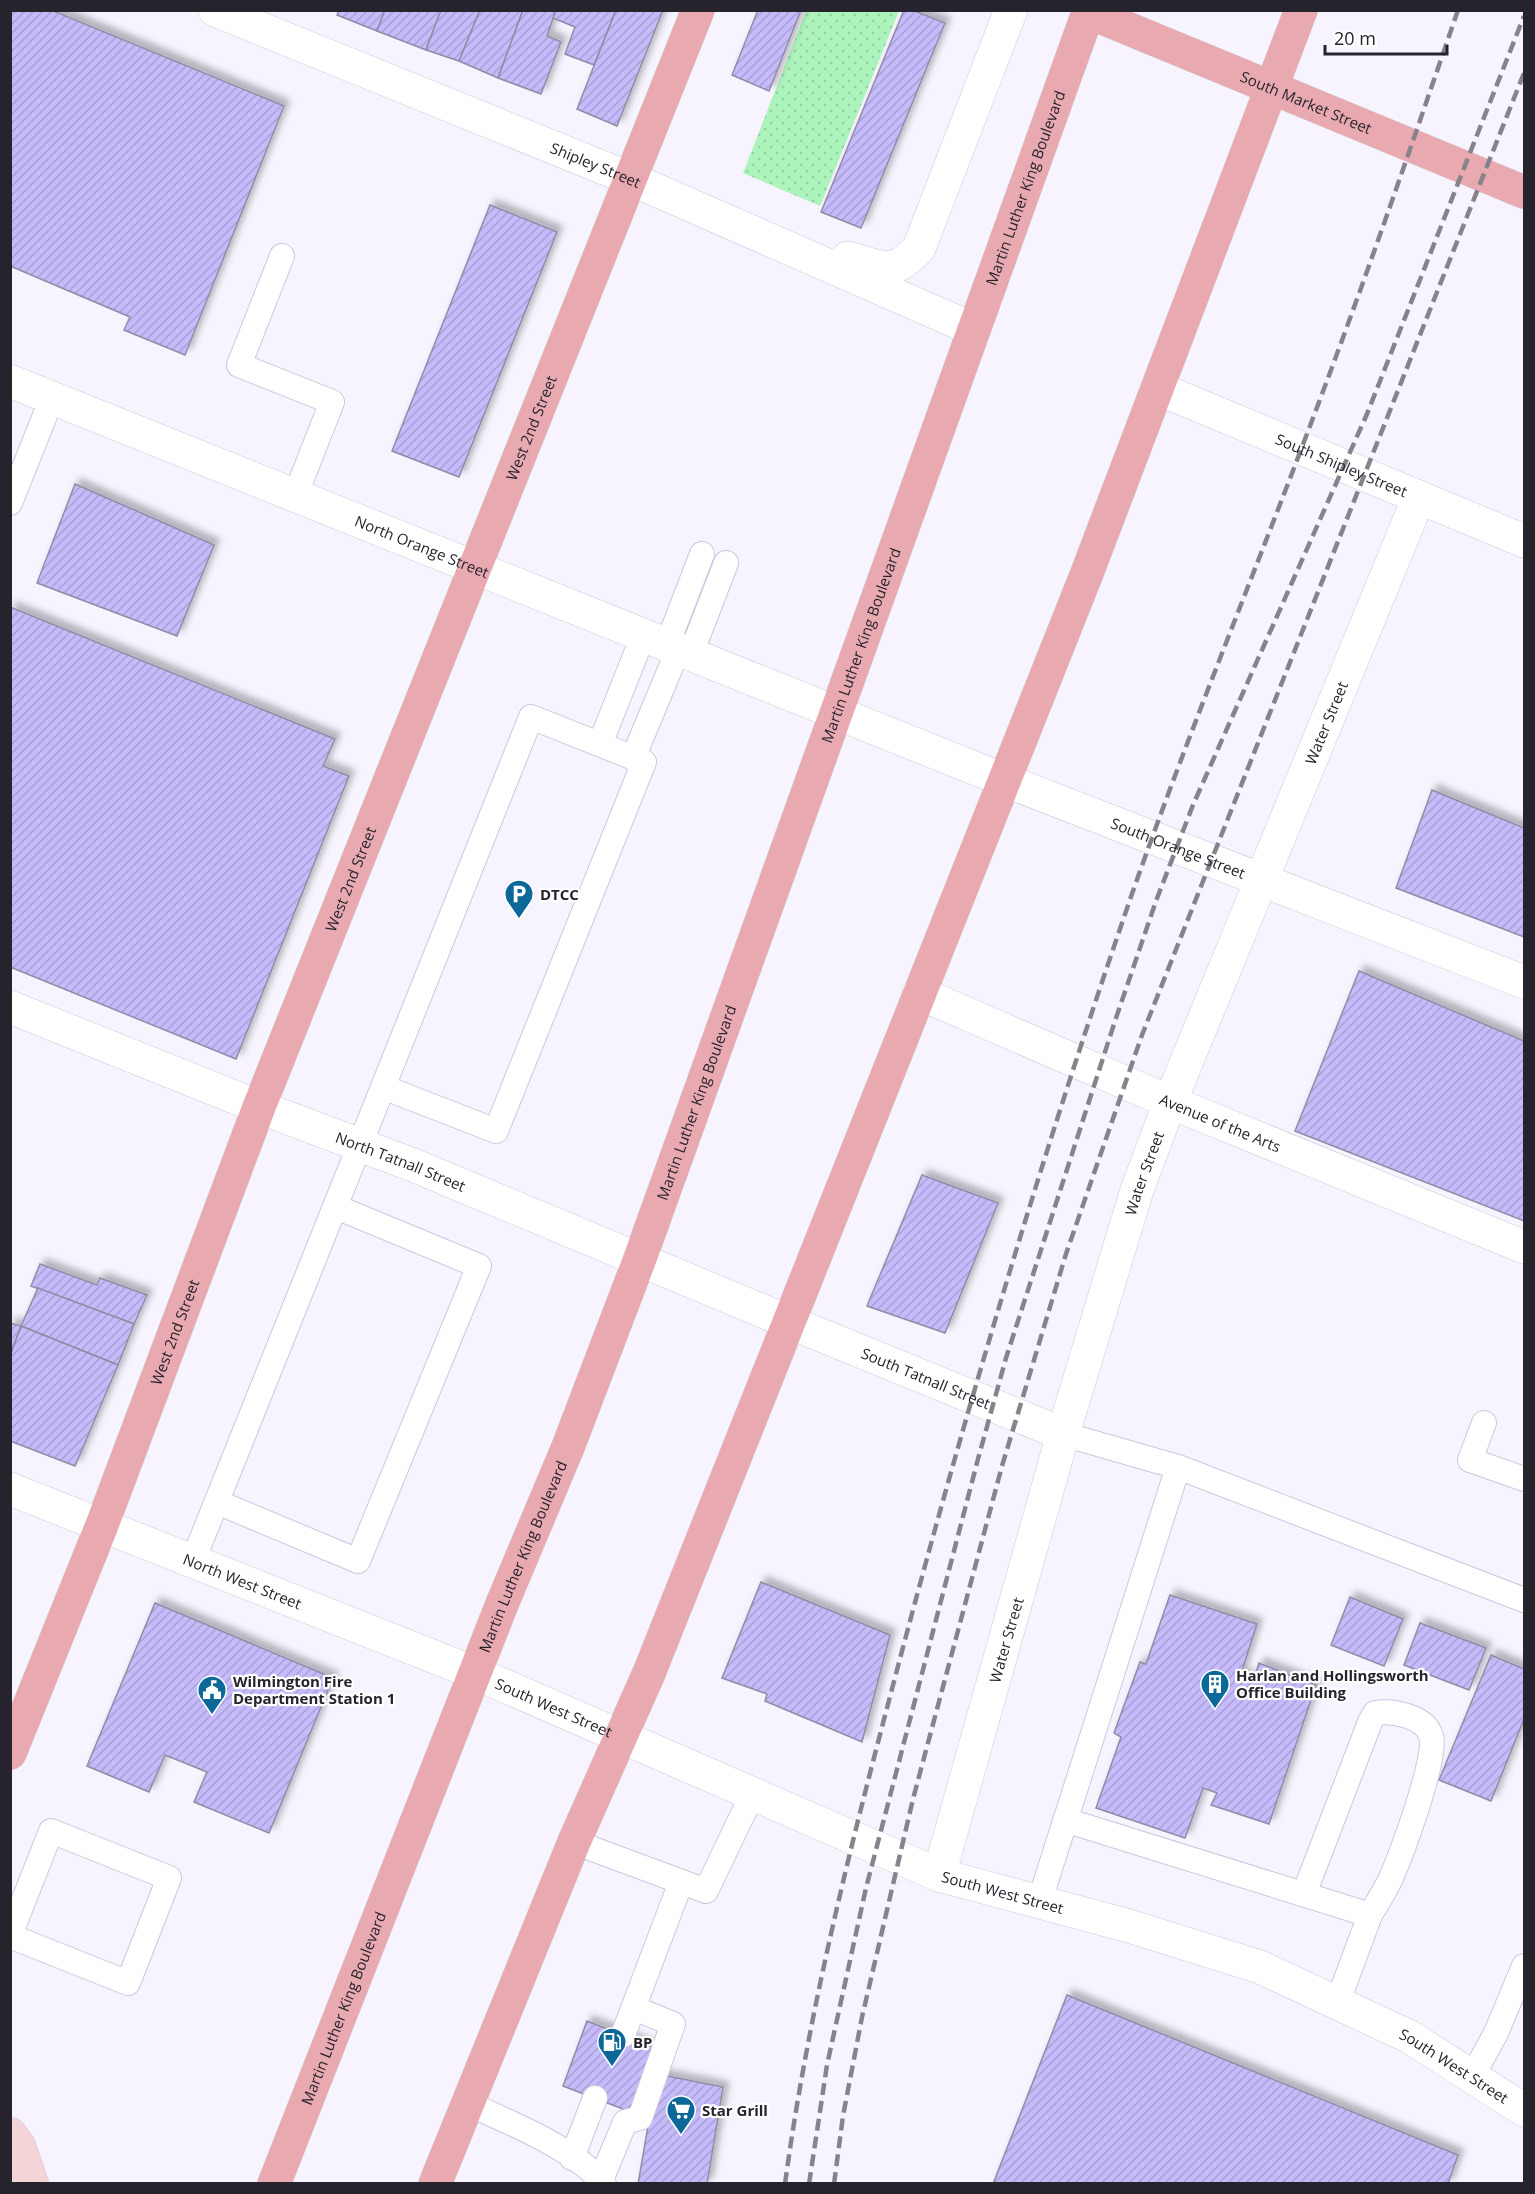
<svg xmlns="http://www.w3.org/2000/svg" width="1535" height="2194" viewBox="0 0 1535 2194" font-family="'Open Sans',sans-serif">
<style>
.grass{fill:url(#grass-dots)}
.building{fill:url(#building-hatch);stroke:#8f8ca5;stroke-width:1.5;filter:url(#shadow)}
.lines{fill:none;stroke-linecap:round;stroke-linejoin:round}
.service-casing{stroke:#cec6e0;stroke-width:26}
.minor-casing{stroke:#cec6e0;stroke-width:34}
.tertiary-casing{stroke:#cec6e0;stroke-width:34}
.secondary-casing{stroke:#cec6e0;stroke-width:34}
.primary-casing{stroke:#d4d3d5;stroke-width:34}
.service{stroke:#fff;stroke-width:24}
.minor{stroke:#fff;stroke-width:33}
.tertiary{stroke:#fff;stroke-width:33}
.secondary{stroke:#f4d4d7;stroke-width:33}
.primary{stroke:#e9a9b0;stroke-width:33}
.rail{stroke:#86838d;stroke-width:4.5;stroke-dasharray:12 6;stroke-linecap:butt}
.labels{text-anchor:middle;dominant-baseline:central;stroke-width:4.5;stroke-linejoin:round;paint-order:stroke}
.street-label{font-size:15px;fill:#26232d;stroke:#fff}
.poi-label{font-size:15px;font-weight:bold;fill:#26232d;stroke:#fff;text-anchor:start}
</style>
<defs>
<pattern id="grass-dots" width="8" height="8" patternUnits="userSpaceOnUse" patternTransform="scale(1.5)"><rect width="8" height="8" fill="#acf3bc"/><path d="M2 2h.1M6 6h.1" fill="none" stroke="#94d0a2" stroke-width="1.8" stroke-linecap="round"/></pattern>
<pattern id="building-hatch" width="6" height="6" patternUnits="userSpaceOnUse" patternTransform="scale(1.5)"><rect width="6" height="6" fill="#c6bbfa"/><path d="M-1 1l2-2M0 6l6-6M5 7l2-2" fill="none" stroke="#aaa0d7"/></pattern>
<filter id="shadow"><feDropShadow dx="5.5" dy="-5.5" stdDeviation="3" flood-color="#0004"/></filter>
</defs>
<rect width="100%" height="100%" fill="#f7f4ff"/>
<polygon class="grass" points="806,11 899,11 820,206 743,173"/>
<g class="building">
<polygon points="10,10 51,10 284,106 185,355 124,330 130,317 10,266"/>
<polygon points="339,10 385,10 377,31 337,15"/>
<polygon points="385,10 441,10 426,50 377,31"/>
<polygon points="441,10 480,10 459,61 426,50"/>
<polygon points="480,10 523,10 498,78 459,61"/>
<polygon points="523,10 556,10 547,36 561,42 541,94 498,78"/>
<polygon points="556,10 616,10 594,65 565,54 575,27 553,18"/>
<polygon points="616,10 663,10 617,126 577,109"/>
<polygon points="758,10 801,10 769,91 732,75"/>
<polygon points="904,10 912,10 945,23 861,228 821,212"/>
<polygon points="490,205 557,232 459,477 392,451"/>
<polygon points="75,484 214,545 177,636 37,583"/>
<polygon points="10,607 335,739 323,766 349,776 236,1059 10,967"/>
<polygon points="1432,790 1524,828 1524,937 1396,888"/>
<polygon points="1359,971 1524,1041 1524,1221 1295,1131"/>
<polygon points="922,1175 998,1203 945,1333 867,1306"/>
<polygon points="40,1264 97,1285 100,1278 147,1295 134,1324 31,1286"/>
<polygon points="38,1288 134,1324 118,1365 21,1326"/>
<polygon points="10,1323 21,1326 10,1356"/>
<polygon points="21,1326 118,1365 75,1466 10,1441 10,1356"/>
<polygon points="761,1582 890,1635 862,1742 765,1701 767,1694 722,1678"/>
<polygon points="1170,1595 1257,1624 1241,1674 1254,1679 1259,1663 1316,1685 1269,1824 1211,1805 1217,1793 1203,1788 1185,1838 1096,1808 1121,1737 1114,1733 1140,1662 1146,1664"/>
<polygon points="1350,1597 1403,1619 1384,1666 1331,1645"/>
<polygon points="155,1603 333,1678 269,1833 194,1802 207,1772 165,1755 149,1792 87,1766"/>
<polygon points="1420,1623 1486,1648 1469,1690 1404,1665"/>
<polygon points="1491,1655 1524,1669 1524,1719 1491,1801 1439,1780"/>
<polygon points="1067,1995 1458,2155 1448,2184 993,2184"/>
<polygon points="587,2021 660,2050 636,2114 563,2086"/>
<polygon points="657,2074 723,2087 707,2184 638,2184"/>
</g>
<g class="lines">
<g class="service-casing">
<g id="service">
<polyline points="282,256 239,365 332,402 295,496"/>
<polyline points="10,503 52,398"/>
<polyline points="667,645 702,554"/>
<polyline points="691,654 726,563"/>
<polygon points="531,717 644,762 496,1131 383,1087"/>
<polyline points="600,744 643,636"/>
<polyline points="633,758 678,650"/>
<polyline points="1484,1423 1470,1460 1524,1479"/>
<polyline points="1063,1434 1178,1467 1524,1600"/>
<polyline points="217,1502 358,1561 479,1266 336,1207"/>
<polyline points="192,1563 383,1087"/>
<polyline points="1065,1820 1370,1915 1338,2001"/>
<polyline points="574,1842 706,1891 752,1795"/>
<path d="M1304,1894L1370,1722L1375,1713C1392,1710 1425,1716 1431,1736C1438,1757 1401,1855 1391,1878C1385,1891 1377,1903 1370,1915"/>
<polyline points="1039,1903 1178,1467"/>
<polyline points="10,1935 51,1831 169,1878 128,1983 10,1936"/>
<polyline points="623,2035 681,1882"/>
<polyline points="1473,2075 1496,2033 1524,1966"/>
<path d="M467,2103C510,2123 573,2147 604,2184"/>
<polyline points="572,2158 595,2098"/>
<polyline points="601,2180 625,2122 640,2118 673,2024 634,2008"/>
</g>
</g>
<g class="minor-casing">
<g id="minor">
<path id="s1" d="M215,10L631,179L973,329"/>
<path d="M848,258C883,267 892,278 919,248L1011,10"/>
<path id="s2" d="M10,381L1004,780L1524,982"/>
<path id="s3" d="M1157,388L1524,541"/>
<path id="s4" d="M919,993L1170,1102L1524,1247"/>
<path id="s5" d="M10,1007L259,1107L413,1165L789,1322"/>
<path id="s6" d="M1063,1434L1137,1190L1170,1102L1419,497"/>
<path id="s7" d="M10,1489L475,1673"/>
</g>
</g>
<g class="tertiary-casing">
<g id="tertiary">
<path id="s8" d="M789,1322L1063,1434L939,1875"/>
<path id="s9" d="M475,1673L939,1875L1129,1926L1260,1967L1410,2037L1524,2110"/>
</g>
</g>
<g class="secondary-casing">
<polyline id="secondary" points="10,2134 19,2146 32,2184"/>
</g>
<g class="primary-casing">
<g id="primary">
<path id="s10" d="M1088,12L1524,192"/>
<path id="s11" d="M10,1753L102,1525L259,1107L698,10"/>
<path id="s12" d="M274,2184L502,1604L568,1447L639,1261L1089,10"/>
<polyline points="435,2184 574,1842 649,1673 789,1322 1087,573 1301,10"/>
</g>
</g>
<use href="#service" class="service"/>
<use href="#minor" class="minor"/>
<use href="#tertiary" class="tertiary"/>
<use href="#secondary" class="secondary"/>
<use href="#primary" class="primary"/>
<g class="rail">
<path d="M785,2184C810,1998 858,1817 906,1636C973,1385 1048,1137 1133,891C1190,729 1256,570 1316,410C1366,278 1412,144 1458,10"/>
<polyline points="809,2184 827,2065 866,1888 978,1459 1006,1358 1115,1021 1156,901 1193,805 1367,414 1524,16"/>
<polyline points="834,2184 843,2116 862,2017 913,1799 1002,1466 1066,1254 1142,1035 1524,73"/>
</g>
</g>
<defs>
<g id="parking-pin" transform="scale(1.5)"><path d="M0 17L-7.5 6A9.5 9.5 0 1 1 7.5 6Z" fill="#0b6898" stroke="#fff"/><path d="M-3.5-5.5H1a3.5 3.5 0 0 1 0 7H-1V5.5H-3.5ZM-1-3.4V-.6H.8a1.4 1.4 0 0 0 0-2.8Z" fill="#fff"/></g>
<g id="building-pin" transform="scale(1.5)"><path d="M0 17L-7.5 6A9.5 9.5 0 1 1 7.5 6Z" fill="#0b6898" stroke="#fff"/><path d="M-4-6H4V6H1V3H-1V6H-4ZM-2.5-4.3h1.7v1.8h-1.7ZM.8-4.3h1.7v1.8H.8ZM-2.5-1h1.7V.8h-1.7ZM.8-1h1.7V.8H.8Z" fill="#fff"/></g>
<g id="civic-pin" transform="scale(1.5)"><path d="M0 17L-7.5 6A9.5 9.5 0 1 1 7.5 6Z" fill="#0b6898" stroke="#fff"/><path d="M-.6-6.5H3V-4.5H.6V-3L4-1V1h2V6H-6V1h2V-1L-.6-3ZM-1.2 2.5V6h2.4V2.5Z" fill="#fff"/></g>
<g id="fuel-pin" transform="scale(1.5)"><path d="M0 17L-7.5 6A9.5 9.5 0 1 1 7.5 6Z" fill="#0b6898" stroke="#fff"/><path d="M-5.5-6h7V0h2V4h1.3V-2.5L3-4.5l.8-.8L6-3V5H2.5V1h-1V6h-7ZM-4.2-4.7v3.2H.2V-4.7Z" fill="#fff"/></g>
<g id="supermarket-pin" transform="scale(1.5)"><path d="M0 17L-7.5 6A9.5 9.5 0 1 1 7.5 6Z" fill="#0b6898" stroke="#fff"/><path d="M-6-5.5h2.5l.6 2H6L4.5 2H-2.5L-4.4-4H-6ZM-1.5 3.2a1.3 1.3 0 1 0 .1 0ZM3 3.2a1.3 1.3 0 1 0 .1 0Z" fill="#fff"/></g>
</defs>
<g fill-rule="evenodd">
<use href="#parking-pin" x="519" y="894"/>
<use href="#building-pin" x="1215" y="1684"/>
<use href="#civic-pin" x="212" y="1690"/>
<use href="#fuel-pin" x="612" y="2042"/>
<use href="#supermarket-pin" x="681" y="2110"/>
</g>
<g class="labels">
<g class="street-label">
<text stroke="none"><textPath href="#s10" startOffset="236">South Market Street</textPath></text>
<text stroke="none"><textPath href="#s1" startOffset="411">Shipley Street</textPath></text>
<text stroke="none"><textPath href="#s12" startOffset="2133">Martin Luther King Boulevard</textPath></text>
<text stroke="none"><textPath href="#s11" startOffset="1424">West 2nd Street</textPath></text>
<text stroke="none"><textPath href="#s3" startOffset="200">South Shipley Street</textPath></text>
<text stroke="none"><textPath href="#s2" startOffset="444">North Orange Street</textPath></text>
<text stroke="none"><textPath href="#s12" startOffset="1647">Martin Luther King Boulevard</textPath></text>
<text stroke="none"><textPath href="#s6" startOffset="759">Water Street</textPath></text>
<text stroke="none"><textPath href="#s2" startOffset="1258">South Orange Street</textPath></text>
<text stroke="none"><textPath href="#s11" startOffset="938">West 2nd Street</textPath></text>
<text stroke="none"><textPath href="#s12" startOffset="1161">Martin Luther King Boulevard</textPath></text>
<text stroke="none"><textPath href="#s4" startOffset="328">Avenue of the Arts</textPath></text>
<text stroke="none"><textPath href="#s5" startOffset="420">North Tatnall Street</textPath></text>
<text stroke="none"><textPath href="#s6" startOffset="273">Water Street</textPath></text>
<text stroke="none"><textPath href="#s11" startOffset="452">West 2nd Street</textPath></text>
<text stroke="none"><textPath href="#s8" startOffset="148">South Tatnall Street</textPath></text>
<text stroke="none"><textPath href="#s12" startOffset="675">Martin Luther King Boulevard</textPath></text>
<text stroke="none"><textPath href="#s7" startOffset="250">North West Street</textPath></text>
<text transform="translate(1006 1640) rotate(-74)">Water Street</text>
<text stroke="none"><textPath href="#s9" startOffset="86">South West Street</textPath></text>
<text stroke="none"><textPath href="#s9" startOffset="572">South West Street</textPath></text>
<text stroke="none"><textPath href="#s12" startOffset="189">Martin Luther King Boulevard</textPath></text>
<text stroke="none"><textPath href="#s9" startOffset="1058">South West Street</textPath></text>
</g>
<g class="poi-label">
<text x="540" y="894">DTCC</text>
<text x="1236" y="1675">Harlan and Hollingsworth<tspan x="1236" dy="17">Office Building</tspan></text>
<text x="233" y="1681">Wilmington Fire<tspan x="233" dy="17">Department Station 1</tspan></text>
<text x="633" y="2042">BP</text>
<text x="702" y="2110">Star Grill</text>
</g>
</g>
<rect width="1535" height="2194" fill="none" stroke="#26232d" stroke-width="24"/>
<path d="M1325 45v9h122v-9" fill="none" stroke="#26232d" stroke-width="3"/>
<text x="1334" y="45" font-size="18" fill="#26232d" stroke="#ffffff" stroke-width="4.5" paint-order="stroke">20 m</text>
</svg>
